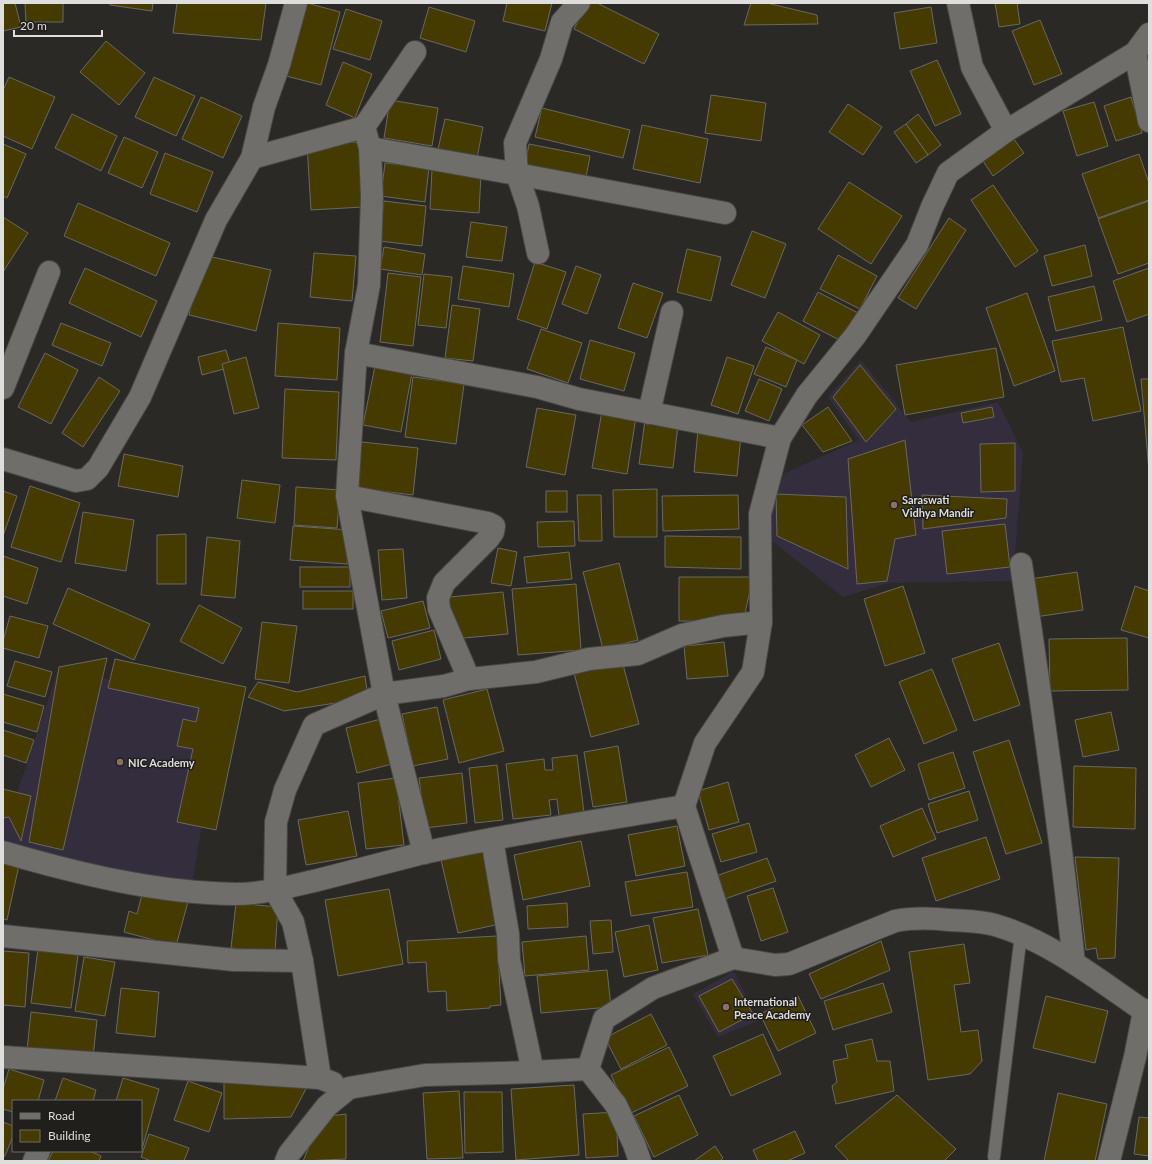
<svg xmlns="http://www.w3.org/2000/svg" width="1152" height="1164" viewBox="0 0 1152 1164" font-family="Lato,sans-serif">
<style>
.education{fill:#332d3d}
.building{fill:#453b01;stroke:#696864}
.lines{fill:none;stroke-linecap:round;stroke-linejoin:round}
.service-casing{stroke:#474744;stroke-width:14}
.minor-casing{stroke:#474744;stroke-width:24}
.service{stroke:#6f6e6a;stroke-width:12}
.minor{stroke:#6f6e6a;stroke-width:22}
.education-dot{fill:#8d6e63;stroke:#201f1c;stroke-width:1.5}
.labels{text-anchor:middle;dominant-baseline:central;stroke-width:3;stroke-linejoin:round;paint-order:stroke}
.poi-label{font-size:11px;font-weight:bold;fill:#dededc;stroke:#201f1c;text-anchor:start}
</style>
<rect width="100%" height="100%" fill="#2a2926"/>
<g class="education">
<polygon points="861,360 911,422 998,402 1023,453 1013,581 889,583 843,597 763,534 776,477 859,440 828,397"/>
<polygon points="59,667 222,708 192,883 3,852 3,816 9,817"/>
<polygon points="734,971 758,1021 718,1037 693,994"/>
</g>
<g class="building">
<polygon points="3,3 15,3 21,27 3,31"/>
<polygon points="25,3 63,3 63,22 26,22"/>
<polygon points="110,3 153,3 152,11 110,5"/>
<polygon points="177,3 266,3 261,40 173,33"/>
<polygon points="307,3 340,12 321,85 286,76"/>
<polygon points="507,3 552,3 545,31 503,21"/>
<polygon points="587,3 597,3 659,34 644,64 574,29"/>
<polygon points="751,3 767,3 817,15 818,24 744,25"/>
<polygon points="995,3 1017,3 1020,24 999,27"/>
<polygon points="429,7 475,21 466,52 420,38"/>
<polygon points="931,7 937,43 900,49 894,13"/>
<polygon points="346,9 382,21 370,60 333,49"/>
<polygon points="1040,20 1062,74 1034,85 1012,31"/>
<polygon points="106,41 145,73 119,105 80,72"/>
<polygon points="937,60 961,114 935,126 910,71"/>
<polygon points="343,62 372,74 355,118 326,105"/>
<polygon points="9,77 55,97 32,149 3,136 3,90"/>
<polygon points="154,77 195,96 176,136 135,117"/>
<polygon points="711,95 766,103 761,141 705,133"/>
<polygon points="201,97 242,116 223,158 182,139"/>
<polygon points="1131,97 1142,133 1116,141 1104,106"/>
<polygon points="390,100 438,108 432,146 384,138"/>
<polygon points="1094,102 1108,146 1077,156 1063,111"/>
<polygon points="848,104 882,127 863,155 829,132"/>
<polygon points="542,108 630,130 623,158 535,137"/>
<polygon points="72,114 117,136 101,171 55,148"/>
<polygon points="918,114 941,145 928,155 906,124"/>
<polygon points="445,119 483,127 477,158 438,149"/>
<polygon points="906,124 928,155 916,163 894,132"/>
<polygon points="642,125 708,139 700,183 633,169"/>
<polygon points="124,137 158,152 142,188 108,173"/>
<polygon points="1013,138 1024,153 993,176 983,161"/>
<polygon points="359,142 363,207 311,210 307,145"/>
<polygon points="3,144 26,154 7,198 3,196"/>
<polygon points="529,144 590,156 586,177 525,165"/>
<polygon points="165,153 213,172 197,212 150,194"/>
<polygon points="1139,154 1149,183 1149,200 1098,218 1082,174"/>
<polygon points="385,163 429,168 425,202 381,196"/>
<polygon points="432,170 481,174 479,213 430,209"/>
<polygon points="849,182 902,216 871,264 818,229"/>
<polygon points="993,185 1038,251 1015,267 971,200"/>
<polygon points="384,201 426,206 422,246 379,241"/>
<polygon points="1149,201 1149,263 1118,274 1098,219"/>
<polygon points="78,203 170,243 156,276 64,236"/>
<polygon points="3,217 28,233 3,272"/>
<polygon points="949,218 966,230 916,309 898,298"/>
<polygon points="471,222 507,227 502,261 466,257"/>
<polygon points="752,231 786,244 765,298 731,285"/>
<polygon points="1085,245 1092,276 1052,286 1044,256"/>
<polygon points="384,247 425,254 422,275 380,269"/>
<polygon points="687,249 721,257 711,301 677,292"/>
<polygon points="314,253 356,256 352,301 310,297"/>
<polygon points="203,255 271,270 256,331 189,315"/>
<polygon points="838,255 877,276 860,309 820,289"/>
<polygon points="535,262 566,272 547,329 517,319"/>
<polygon points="463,266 514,274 509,307 458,299"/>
<polygon points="576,266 601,275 587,314 562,304"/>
<polygon points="85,268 157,301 141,337 69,303"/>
<polygon points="1149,268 1149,314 1127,322 1113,281"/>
<polygon points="388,273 421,277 413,346 380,342"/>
<polygon points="424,274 452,277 446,328 418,325"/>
<polygon points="633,283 663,293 647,338 618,328"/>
<polygon points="1094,286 1102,320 1056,331 1048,297"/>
<polygon points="818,292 858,313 843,342 803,321"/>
<polygon points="1027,293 1055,371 1014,386 986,308"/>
<polygon points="452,305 480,309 473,361 445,358"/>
<polygon points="778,312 820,335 804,364 762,341"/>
<polygon points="61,323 111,343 102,366 52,345"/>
<polygon points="278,323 340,328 337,380 275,376"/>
<polygon points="1123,327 1141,411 1093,421 1084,378 1061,382 1052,341"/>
<polygon points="541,329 582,343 568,383 527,369"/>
<polygon points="590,340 635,353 624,391 580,379"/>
<polygon points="766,347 797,360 786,387 754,374"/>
<polygon points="996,348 1004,397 905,415 896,365"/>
<polygon points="226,350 231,367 202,375 198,357"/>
<polygon points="45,353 78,370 51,424 18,407"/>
<polygon points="246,357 259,408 234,414 222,364"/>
<polygon points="727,357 754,366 738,414 711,405"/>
<polygon points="860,365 896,409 866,442 833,397"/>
<polygon points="375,366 412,373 401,432 363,425"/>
<polygon points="99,377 120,391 83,447 62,433"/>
<polygon points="413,377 464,384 456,444 405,437"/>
<polygon points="759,379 782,389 769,421 745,411"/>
<polygon points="1141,379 1149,379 1149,471"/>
<polygon points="285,389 339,392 336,460 282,458"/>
<polygon points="828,407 852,441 823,452 802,425"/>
<polygon points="992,407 994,417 963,423 961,413"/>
<polygon points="537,408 576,415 565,475 526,467"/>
<polygon points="602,411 636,417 627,474 592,468"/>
<polygon points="645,420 678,425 673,468 639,464"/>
<polygon points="698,430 741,435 737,476 694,472"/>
<polygon points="905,440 916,535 895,539 887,581 857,584 848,459"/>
<polygon points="362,442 418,448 413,495 356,488"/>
<polygon points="1015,443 1015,491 981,492 980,444"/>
<polygon points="124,454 183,466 178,497 118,486"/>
<polygon points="242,480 280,485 275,523 237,518"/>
<polygon points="30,486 80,503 61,562 11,547"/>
<polygon points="296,487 340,490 337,528 294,525"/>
<polygon points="657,489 657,537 614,537 613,490"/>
<polygon points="3,491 17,496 3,536"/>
<rect x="546" y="491" width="21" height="21"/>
<polygon points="776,494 846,497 848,569 777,536"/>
<polygon points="577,495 601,495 602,541 579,541"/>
<polygon points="738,495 739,529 663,531 662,496"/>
<polygon points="922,495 1007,499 1006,518 923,529"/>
<polygon points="83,512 134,520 126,571 75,563"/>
<polygon points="574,521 575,546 538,547 537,522"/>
<polygon points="1005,524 1010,567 947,574 942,531"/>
<polygon points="293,526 350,530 347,564 290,560"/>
<polygon points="186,534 186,584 157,584 157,535"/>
<polygon points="665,536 741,537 741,569 665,567"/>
<polygon points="207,537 240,541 235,598 201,595"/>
<polygon points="498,548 517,552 511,586 491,583"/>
<polygon points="403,549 407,598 382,600 378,550"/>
<polygon points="569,552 572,579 527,583 524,557"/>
<polygon points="3,556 38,568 27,604 3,596"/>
<polygon points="619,563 638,640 603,649 583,572"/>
<rect x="300" y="567" width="50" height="20"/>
<polygon points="1077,572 1083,610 1035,617 1030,579"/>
<polygon points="679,577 753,577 743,622 679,621"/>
<polygon points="576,584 581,650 518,655 512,589"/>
<polygon points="903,586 925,653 885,666 864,599"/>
<polygon points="1135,586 1149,591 1149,638 1121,630"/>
<polygon points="68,588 150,624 134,660 53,624"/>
<rect x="303" y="591" width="50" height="18"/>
<polygon points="503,592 508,634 453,639 449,597"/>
<polygon points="423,601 430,628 388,638 381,611"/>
<polygon points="199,605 242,628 223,664 180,641"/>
<polygon points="10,616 48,626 39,658 3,648 3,641"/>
<polygon points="262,622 297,626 289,683 255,679"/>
<polygon points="434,630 441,659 399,670 392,641"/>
<polygon points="1127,638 1128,690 1050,691 1049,639"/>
<polygon points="724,642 728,676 687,679 684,646"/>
<polygon points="999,643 1020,705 974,721 952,659"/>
<polygon points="107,658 63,850 29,842 59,667"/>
<polygon points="115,659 246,687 216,830 177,822 193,749 177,746 183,719 196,722 199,708 108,688"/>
<polygon points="15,661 52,672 45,697 7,686"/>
<polygon points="622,661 639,724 591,737 574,673"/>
<polygon points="932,669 957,730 924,744 899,682"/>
<polygon points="365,676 368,698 284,711 248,697 258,682 297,692"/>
<polygon points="487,689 504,751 459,763 443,700"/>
<polygon points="3,694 44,706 37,732 3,722"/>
<polygon points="437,707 448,759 413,766 402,714"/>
<polygon points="1111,712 1119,750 1083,757 1075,720"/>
<polygon points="381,719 392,764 357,773 346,728"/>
<polygon points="3,730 34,740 26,763 3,755"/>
<polygon points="889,738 905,770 871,787 855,755"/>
<polygon points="1009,740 1042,843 1006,854 973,752"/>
<polygon points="618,746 627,802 593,807 584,752"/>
<polygon points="953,752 965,788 929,800 918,764"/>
<polygon points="577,755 584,813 559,816 557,799 549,800 551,815 513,819 506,764 544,759 545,770 553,770 552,758"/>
<polygon points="497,765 503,820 475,823 469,768"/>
<polygon points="1074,766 1136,768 1135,829 1073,827"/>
<polygon points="462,773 467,823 425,828 419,778"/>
<polygon points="396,778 404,845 366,849 358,783"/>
<polygon points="728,782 739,822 709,830 698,791"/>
<polygon points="3,789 31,796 21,841 9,817 3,818"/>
<polygon points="969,791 978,820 937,833 928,804"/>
<polygon points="922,808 936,839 893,857 880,826"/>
<polygon points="348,811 357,856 306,865 298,820"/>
<polygon points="749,823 757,852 721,862 712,834"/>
<polygon points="677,826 685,866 636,876 628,835"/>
<polygon points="986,837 1000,879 936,901 922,858"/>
<polygon points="581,841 590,886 523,900 514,855"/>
<polygon points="484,851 500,924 458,933 441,860"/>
<polygon points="1075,857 1119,858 1115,958 1098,959 1096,948 1086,950"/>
<polygon points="767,858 776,881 722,900 713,877"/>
<polygon points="3,861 19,865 7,920 3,919"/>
<polygon points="687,872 693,907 631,916 625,882"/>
<polygon points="144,886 189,898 176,946 124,932 129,911 137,914"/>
<polygon points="773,888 788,932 761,941 747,896"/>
<polygon points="389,889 403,964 338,976 325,900"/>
<polygon points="236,903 278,907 275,952 231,948"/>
<polygon points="567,903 568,927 528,929 527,906"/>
<polygon points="698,909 708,955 662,963 653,918"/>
<polygon points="611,920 613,952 593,954 590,921"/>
<polygon points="649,925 658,970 624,977 615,932"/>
<polygon points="497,936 501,1005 490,1006 490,1008 447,1011 446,991 428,992 426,962 408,963 407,941"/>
<polygon points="586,936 589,970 525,976 522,942"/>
<polygon points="881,941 890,970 821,999 809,974"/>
<polygon points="964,944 970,983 954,985 961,1032 978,1030 982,1061 970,1074 928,1080 909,952"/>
<polygon points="38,949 78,955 71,1008 31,1003"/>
<polygon points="3,951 29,953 25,1007 3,1005"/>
<polygon points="84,957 115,962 105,1016 75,1011"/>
<polygon points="607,970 611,1007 541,1013 537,976"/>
<polygon points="732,979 753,1014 719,1032 699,996"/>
<polygon points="883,983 892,1012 833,1030 824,1001"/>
<polygon points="121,988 159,992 155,1037 116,1033"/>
<polygon points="798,996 816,1033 778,1051 760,1014"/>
<polygon points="1046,996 1108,1011 1095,1063 1033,1048"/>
<polygon points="31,1012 97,1020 93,1057 27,1050"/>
<polygon points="651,1014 667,1045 621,1069 605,1038"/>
<polygon points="763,1034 781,1074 731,1096 713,1056"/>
<polygon points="872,1039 877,1061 890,1061 894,1091 836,1104 832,1086 837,1082 833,1061 848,1058 845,1045"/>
<polygon points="669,1047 688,1086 629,1114 611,1075"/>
<polygon points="9,1069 44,1080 38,1101 13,1101 13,1112 3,1109 3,1089"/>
<polygon points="63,1078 96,1090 93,1101 55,1101"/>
<polygon points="123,1078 159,1089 142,1149 141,1101 116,1101"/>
<polygon points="188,1081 222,1093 209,1132 174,1120"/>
<polygon points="224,1081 308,1085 291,1117 224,1119"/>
<polygon points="574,1085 579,1155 516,1160 511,1089"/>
<polygon points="459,1091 463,1158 427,1159 423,1093"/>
<polygon points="464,1092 502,1092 503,1152 465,1153"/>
<polygon points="1058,1093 1107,1104 1095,1161 1044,1161"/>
<polygon points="679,1095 698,1135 654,1157 634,1116"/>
<polygon points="897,1095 956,1149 944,1161 849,1161 835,1146"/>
<polygon points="616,1112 618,1156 586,1158 583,1114"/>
<polygon points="346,1114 346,1159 303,1161 322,1117"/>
<polygon points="1139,1117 1149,1118 1149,1156 1134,1154"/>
<polygon points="3,1122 13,1126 13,1136 5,1156 3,1156"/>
<polygon points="795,1131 805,1153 787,1161 758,1161 753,1150"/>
<polygon points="149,1134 189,1148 184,1161 151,1161 141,1157"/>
<polygon points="715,1146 723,1158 720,1161 694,1161"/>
<polygon points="53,1151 90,1151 101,1156 99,1161 48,1161"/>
</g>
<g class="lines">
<g class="service-casing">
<polyline id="service" points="994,1157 1021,934"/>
</g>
<g class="minor-casing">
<g id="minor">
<polyline points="958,3 972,67 1006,131"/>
<polyline points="1135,53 1149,121"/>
<polyline points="364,127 415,52"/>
<polyline points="370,148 517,174 725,213"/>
<polyline points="252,158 364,127 370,148 372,197 369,285 356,353 347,496 384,694 424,853"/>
<polyline points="538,253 528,206 517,174 515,143 551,59 562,22 579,3"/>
<polyline points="356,353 537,387 579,399 780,438"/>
<polyline points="3,388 49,272"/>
<polyline points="649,413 672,312"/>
<polyline points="3,459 76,481 87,479 98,468 140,397 216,220 252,158 264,107 279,65 296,3"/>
<polyline points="347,496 488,523 494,526 493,532 488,539 444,583 438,598 439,609 469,679"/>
<path d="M1021,564C1041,697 1060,829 1074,963"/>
<polyline points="492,839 508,934 509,960 533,1072"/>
<path d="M3,852C79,874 157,893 236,894C264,894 291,886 318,880C353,871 388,862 423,853C509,834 597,821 684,806"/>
<polyline points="3,936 234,960 302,961"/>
<path d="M733,958L775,965L789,964L895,921C914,917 931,918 950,920C964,921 981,921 995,925C1050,941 1097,979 1144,1011L1149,1010"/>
<polyline points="3,1057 320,1078 333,1083"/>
<polyline points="588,1069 616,1105 634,1144 640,1161"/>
<polyline points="320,1078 302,961 293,922 275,890 276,822 285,790 314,725 384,694 444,686 469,679 536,672 589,659 638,654 682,635 723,626 761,622"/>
<polyline points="34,1161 39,1151"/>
<polyline points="286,1161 289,1154 327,1106 349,1088 425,1075 533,1072 588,1069 604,1019 653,988 733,958 684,806 705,743 753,672 761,622 760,514 780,438 807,395 855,336 917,245 932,207 948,173 1006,131 1135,53 1149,34"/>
<polyline points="1109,1161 1135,1057 1144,1011"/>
</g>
</g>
<use href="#service" class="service"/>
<use href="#minor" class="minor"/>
</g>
<g class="education-dot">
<circle cx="894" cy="505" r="4"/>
<circle cx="120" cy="762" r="4"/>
<circle cx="726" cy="1007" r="4"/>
</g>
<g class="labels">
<g class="poi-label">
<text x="902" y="499">Saraswati<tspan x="902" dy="13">Vidhya Mandir</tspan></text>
<text x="128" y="762">NIC Academy</text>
<text x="734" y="1001">International<tspan x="734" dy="13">Peace Academy</tspan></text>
</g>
</g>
<rect width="1152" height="1164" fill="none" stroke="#dededc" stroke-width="8"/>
<rect x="12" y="1100" width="130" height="52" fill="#201f1c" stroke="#6c6b69"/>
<rect x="20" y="1113" width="20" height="6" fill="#6f6e6a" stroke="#6c6b69"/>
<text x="48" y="1120" font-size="12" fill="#dededc">Road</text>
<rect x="20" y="1130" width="20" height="12" fill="#453b01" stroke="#6c6b69"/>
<text x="48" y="1140" font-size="12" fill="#dededc">Building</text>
<path d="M14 30v6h88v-6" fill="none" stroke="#dededc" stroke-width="2"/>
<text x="20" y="30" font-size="12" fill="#dededc" stroke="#201f1c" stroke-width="3" paint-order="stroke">20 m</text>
</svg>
